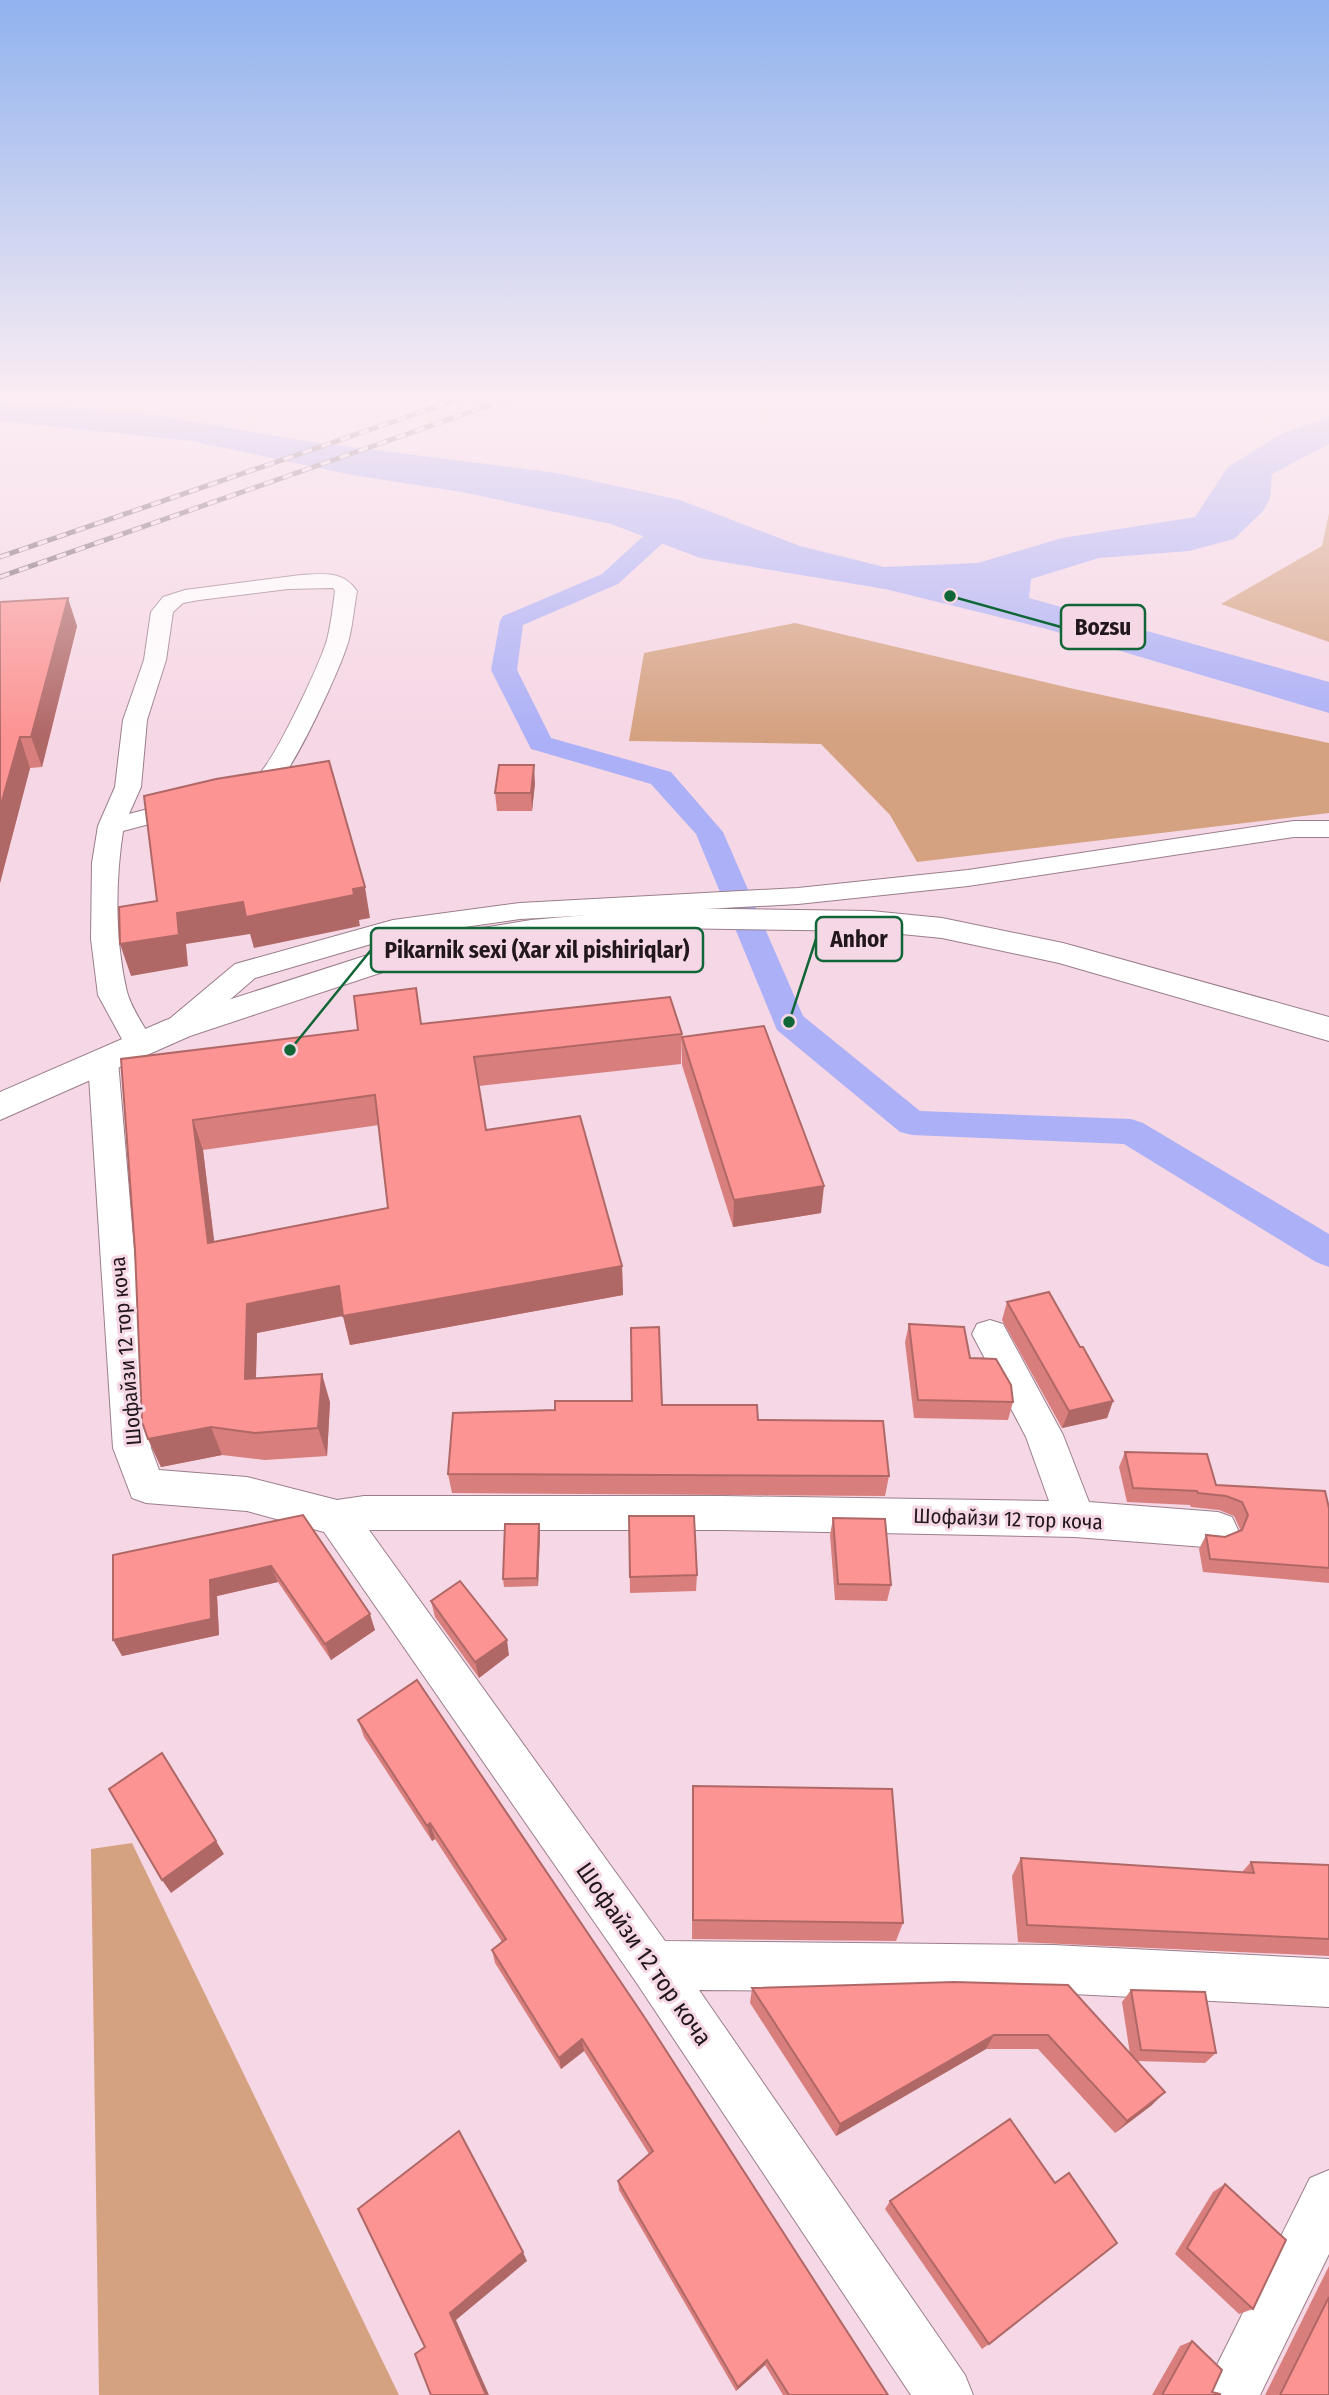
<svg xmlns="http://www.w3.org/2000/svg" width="1329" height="2395" viewBox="0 0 1329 2395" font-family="'Fira Sans Condensed',sans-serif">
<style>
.green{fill:#d5a281}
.water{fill:#acb0f6}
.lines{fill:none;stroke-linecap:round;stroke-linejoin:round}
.canal{fill:#acb0f6;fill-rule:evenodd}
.minor-casing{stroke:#9a7e8b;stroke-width:2}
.major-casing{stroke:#9a7e8b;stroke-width:2}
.minor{fill:#fff;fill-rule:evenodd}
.major{fill:#fff;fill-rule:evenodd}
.rail-casing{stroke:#79666f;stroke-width:5}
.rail{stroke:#f6d7e5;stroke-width:3.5;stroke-dasharray:10;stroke-linecap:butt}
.wall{fill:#d87f7e;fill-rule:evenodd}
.shaded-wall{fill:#b06867}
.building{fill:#fb9493;stroke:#b06867;stroke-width:2;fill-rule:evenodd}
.labels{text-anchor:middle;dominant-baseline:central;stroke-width:6;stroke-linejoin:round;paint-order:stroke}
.street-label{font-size:21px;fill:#21171c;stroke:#f6d7e5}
.near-street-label{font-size:24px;fill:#21171c;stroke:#f6d7e5}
.leader{fill:none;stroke:#116637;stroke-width:2.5}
.callout-dot{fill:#116637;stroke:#f6d7e5;stroke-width:2.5}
.callout{fill:#f6d7e5;stroke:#116637;stroke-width:2.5}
.callout-label{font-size:23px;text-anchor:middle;font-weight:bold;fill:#21171c}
</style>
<rect width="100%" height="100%" fill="#f6d7e5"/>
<g class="green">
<polygon points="1329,513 1329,642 1221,604 1322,546"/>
<polygon points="795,623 1074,689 1329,743 1329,813 917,862 890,815 821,744 629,741 644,653"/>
<polygon points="132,1843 399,2395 99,2395 91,1849"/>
</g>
<polygon class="water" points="0,401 155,415 305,441 557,473 680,500 800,546 884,567 978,563 1062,538 1195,517 1228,467 1283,433 1329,417 1329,444 1272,474 1270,498 1263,511 1234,539 1189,551 1099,558 1031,579 1029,598 1329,682 1329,713 1043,628 885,589 700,558 611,524 462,492 352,475 192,441 0,421"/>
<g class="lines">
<polygon class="canal" points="669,518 677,520 680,525 677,530 618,584 523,625 517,670 551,738 671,772 723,832 803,1016 920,1111 1131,1119 1143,1123 1329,1234 1329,1267 1316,1262 1124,1144 912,1135 900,1132 777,1030 696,834 651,784 531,749 491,670 500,621 503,616 602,574 661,520"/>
<g class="minor-casing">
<g id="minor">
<path d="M301,575C325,574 342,570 357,591C354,607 353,623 349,639C343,664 293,772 274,787C263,795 242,802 229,798L225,793C233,782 248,783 258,775C275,760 320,664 327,640C331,624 333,607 335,591L333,588L288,589L199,600L183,603L173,612L166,660L147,720L141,787L129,814L189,798L198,801L202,806L198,811L123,831C115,883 115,941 127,992C132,1010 146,1029 155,1045L151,1052L140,1055L129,1052L98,995L91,939L92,863L98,826L115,787L123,720L144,660L151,612L163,597L185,590Z"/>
<polygon points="1294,821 1329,821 1329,837 1294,837 968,886 798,904 520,919 395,937 255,978 189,1035 178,1038 167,1035 163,1028 167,1021 235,964 393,920 520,903 798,888 968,870"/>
<polygon points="103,1051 114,1054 118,1061 151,1448 159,1470 247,1477 337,1500 364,1496 722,1496 1049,1501 1026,1437 972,1334 977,1324 990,1320 1003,1324 1063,1435 1089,1502 1218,1512 1232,1517 1238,1530 1232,1543 1218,1548 1075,1537 722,1530 369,1530 665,1941 1053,1945 1329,1959 1329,2007 1053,1993 699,1990 965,2375 973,2395 911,2395 636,1982 324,1532 247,1511 146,1503 132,1498 113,1448 88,1061 92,1054"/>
<polygon points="1329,2170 1329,2254 1260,2395 1202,2395 1310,2178"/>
</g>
</g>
<g class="major-casing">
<polygon id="major" points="664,908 871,911 942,918 1063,943 1329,1017 1329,1041 1059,963 942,938 871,931 664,928 531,940 470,950 395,968 190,1036 0,1120 0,1092 166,1020 374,953 470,930 531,920"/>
</g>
<use href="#minor" class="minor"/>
<use href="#major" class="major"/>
<g class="rail-casing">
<g id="rail">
<polyline points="0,557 456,400"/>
<polyline points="0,577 504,400"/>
</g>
</g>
<use href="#rail" class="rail"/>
</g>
<g class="wall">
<polygon points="0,602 77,626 42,767 30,768 0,883"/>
<polygon points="535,783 532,811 497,811 495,793"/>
<path d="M422,1024L682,1034L681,1064L479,1086L486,1130L622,1266L623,1295L350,1345L343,1316L257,1333L256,1378L330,1402L327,1456L265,1460L222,1455L161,1467L148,1439L121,1059ZM379,1125L388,1208L214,1242L203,1150Z"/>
<polygon points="682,1037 821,1213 733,1227 682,1065"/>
<polygon points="1007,1302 1080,1347 1113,1401 1107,1418 1062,1428 1002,1320"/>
<polygon points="909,1324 970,1358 1013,1402 1008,1420 914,1418 905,1342"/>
<polygon points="662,1405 758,1420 889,1476 885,1496 452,1493 448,1474 555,1410"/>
<polygon points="1125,1452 1216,1485 1329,1508 1329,1583 1203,1572 1199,1549 1206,1535 1225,1537 1239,1531 1240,1529 1234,1516 1219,1510 1191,1507 1190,1505 1127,1502 1119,1467"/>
<polygon points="303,1515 375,1630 331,1660 278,1582 217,1596 219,1635 122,1656"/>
<polygon points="629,1516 697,1575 696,1591 630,1593"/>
<polygon points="833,1518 891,1585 887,1601 835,1600 830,1535"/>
<polygon points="539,1524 540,1533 538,1586 504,1587 503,1579"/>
<polygon points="431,1601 509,1655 479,1678 435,1617"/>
<polygon points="358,1720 888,2395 783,2395 765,2365 736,2391 619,2190 618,2181 649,2154 584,2051 561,2069 495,1963 492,1950 502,1942 435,1839 432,1841 364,1737"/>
<polygon points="693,1786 903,1923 896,1941 692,1939"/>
<polygon points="1021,1858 1242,1872 1251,1862 1329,1865 1329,1956 1018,1942 1012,1876"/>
<polygon points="954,1982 1130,2054 1122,2002 1131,1990 1216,2053 1205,2063 1137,2061 1152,2105 1115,2133 1038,2049 986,2049 836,2136 750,2003 752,1988"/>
<polygon points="1225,2184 1253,2309 1239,2314 1175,2254 1213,2192"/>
<polygon points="890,2201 989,2344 982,2349 885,2209"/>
<polygon points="1329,2266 1329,2395 1265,2395"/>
<polygon points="1192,2341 1212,2392 1220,2395 1152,2395 1180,2346"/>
</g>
<g class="shaded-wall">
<polygon points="68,598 77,626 42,767 31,737"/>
<polygon points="20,737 30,768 0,883 0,808"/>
<polygon points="534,765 535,783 532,811 531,793"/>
<polygon points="365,887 370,918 359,920 360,926 254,948 250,934 186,944 188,966 131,976 120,944 177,913 243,902"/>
<polygon points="193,1120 203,1150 218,1272 208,1243"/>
<polygon points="824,1186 821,1213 733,1227 734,1200"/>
<polygon points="622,1266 623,1295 350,1345 343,1316"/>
<polygon points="339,1286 347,1315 257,1333 255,1408 245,1379 247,1304"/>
<polygon points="322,1374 330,1402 327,1456 318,1428"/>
<polygon points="1113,1401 1107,1418 1062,1428 1069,1411"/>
<polygon points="211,1427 222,1455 161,1467 148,1439"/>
<polygon points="539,1524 540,1533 538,1586 537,1578"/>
<polygon points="271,1566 278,1582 217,1596 219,1635 122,1656 113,1640 210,1580"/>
<polygon points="370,1614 375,1630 331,1660 325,1644"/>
<polygon points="507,1640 509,1655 479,1678 475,1662"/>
<polygon points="162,1753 224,1854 171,1893 162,1880"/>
<polygon points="430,1823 435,1839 432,1841 427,1826"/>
<polygon points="994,2035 986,2049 836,2136 840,2124"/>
<polygon points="582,2039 584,2051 561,2069 559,2058"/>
<polygon points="1165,2092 1152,2105 1115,2133 1127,2121"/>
<polygon points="523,2252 527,2261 456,2320 489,2395 486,2395 450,2313"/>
<polygon points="767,2360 765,2365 736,2391 738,2387"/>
</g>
<g class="building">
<polygon points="68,598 31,737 20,737 0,808 0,602"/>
<polygon points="329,761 365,887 353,889 354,895 246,917 243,902 177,913 179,935 120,944 119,907 157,901 144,796 216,779"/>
<polygon points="499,765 534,765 531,793 495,793"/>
<path d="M416,988L421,1024L670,997L682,1034L474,1057L486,1130L580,1116L622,1266L343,1316L339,1286L247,1304L245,1379L322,1374L318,1428L255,1433L211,1427L148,1439L142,1422L135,1250L121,1059L358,1030L354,996ZM375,1095L388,1208L208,1243L193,1120Z"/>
<polygon points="764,1026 824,1186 734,1200 682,1037"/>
<polygon points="1049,1292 1080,1347 1083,1347 1113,1401 1069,1411 1007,1302"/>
<polygon points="909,1324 964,1327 970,1358 996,1359 1011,1385 1013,1402 918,1400"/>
<polygon points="659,1327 662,1405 757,1405 758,1420 883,1421 889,1476 448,1474 453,1413 555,1410 555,1401 632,1401 631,1328"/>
<polygon points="1125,1452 1207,1454 1216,1485 1325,1491 1329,1508 1329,1568 1210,1559 1206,1535 1225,1537 1242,1530 1248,1515 1242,1502 1226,1496 1198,1493 1197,1491 1133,1488"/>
<polygon points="303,1515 370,1614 325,1644 271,1566 210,1580 211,1619 113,1640 113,1555"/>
<polygon points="629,1516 694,1516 697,1575 630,1577"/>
<polygon points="833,1518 885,1519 891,1585 838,1584"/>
<polygon points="505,1524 539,1524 537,1578 503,1579"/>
<polygon points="460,1581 507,1640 475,1662 431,1601"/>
<polygon points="417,1680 645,2018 888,2395 789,2395 767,2360 738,2387 618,2181 653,2151 582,2039 559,2058 492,1950 506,1939 430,1823 427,1826 358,1720"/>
<polygon points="162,1753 216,1841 162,1880 109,1789"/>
<polygon points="693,1786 892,1789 903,1923 693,1920"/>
<polygon points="1021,1858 1254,1873 1251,1862 1329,1865 1329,1939 1027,1925"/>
<polygon points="954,1982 1068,1985 1165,2092 1127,2121 1048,2035 994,2035 840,2124 752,1988"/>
<polygon points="1131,1990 1205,1992 1216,2053 1141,2050"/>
<polygon points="1010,2119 1055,2183 1069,2173 1117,2243 989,2344 890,2201"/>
<polygon points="459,2131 523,2252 450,2313 486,2395 431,2395 415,2354 425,2347 358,2209"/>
<polygon points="1225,2184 1286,2240 1253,2309 1187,2248"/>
<polygon points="1329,2297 1329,2395 1280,2395"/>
<polygon points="1192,2341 1222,2370 1212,2392 1220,2394 1220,2395 1162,2395"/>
</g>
<linearGradient id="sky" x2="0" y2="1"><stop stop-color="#90b2ee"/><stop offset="0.54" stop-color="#fbedf3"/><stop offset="1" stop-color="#fbedf3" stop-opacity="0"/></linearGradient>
<rect width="1329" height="735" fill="url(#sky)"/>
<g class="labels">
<g class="street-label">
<text transform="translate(126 1351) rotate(-95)">Шофайзи 12 тор коча</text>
<text transform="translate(1008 1519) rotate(2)">Шофайзи 12 тор коча</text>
</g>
<g class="near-street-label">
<text transform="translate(644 1954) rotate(55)">Шофайзи 12 тор коча</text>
</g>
</g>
<path class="leader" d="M950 596L1061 627M789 1022L816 939M290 1050L371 950"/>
<g class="callout-dot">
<circle cx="950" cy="596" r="7"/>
<circle cx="789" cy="1022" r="7"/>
<circle cx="290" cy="1050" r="7"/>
</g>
<g class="callout">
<rect x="1061" y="605" width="84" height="44" rx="7"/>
<rect x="816" y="917" width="86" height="44" rx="7"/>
<rect x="371" y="928" width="332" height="44" rx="7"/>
</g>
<g class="callout-label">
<text x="1103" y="635">Bozsu</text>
<text x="859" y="947">Anhor</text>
<text x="537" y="958">Pikarnik sexi (Xar xil pishiriqlar)</text>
</g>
</svg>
